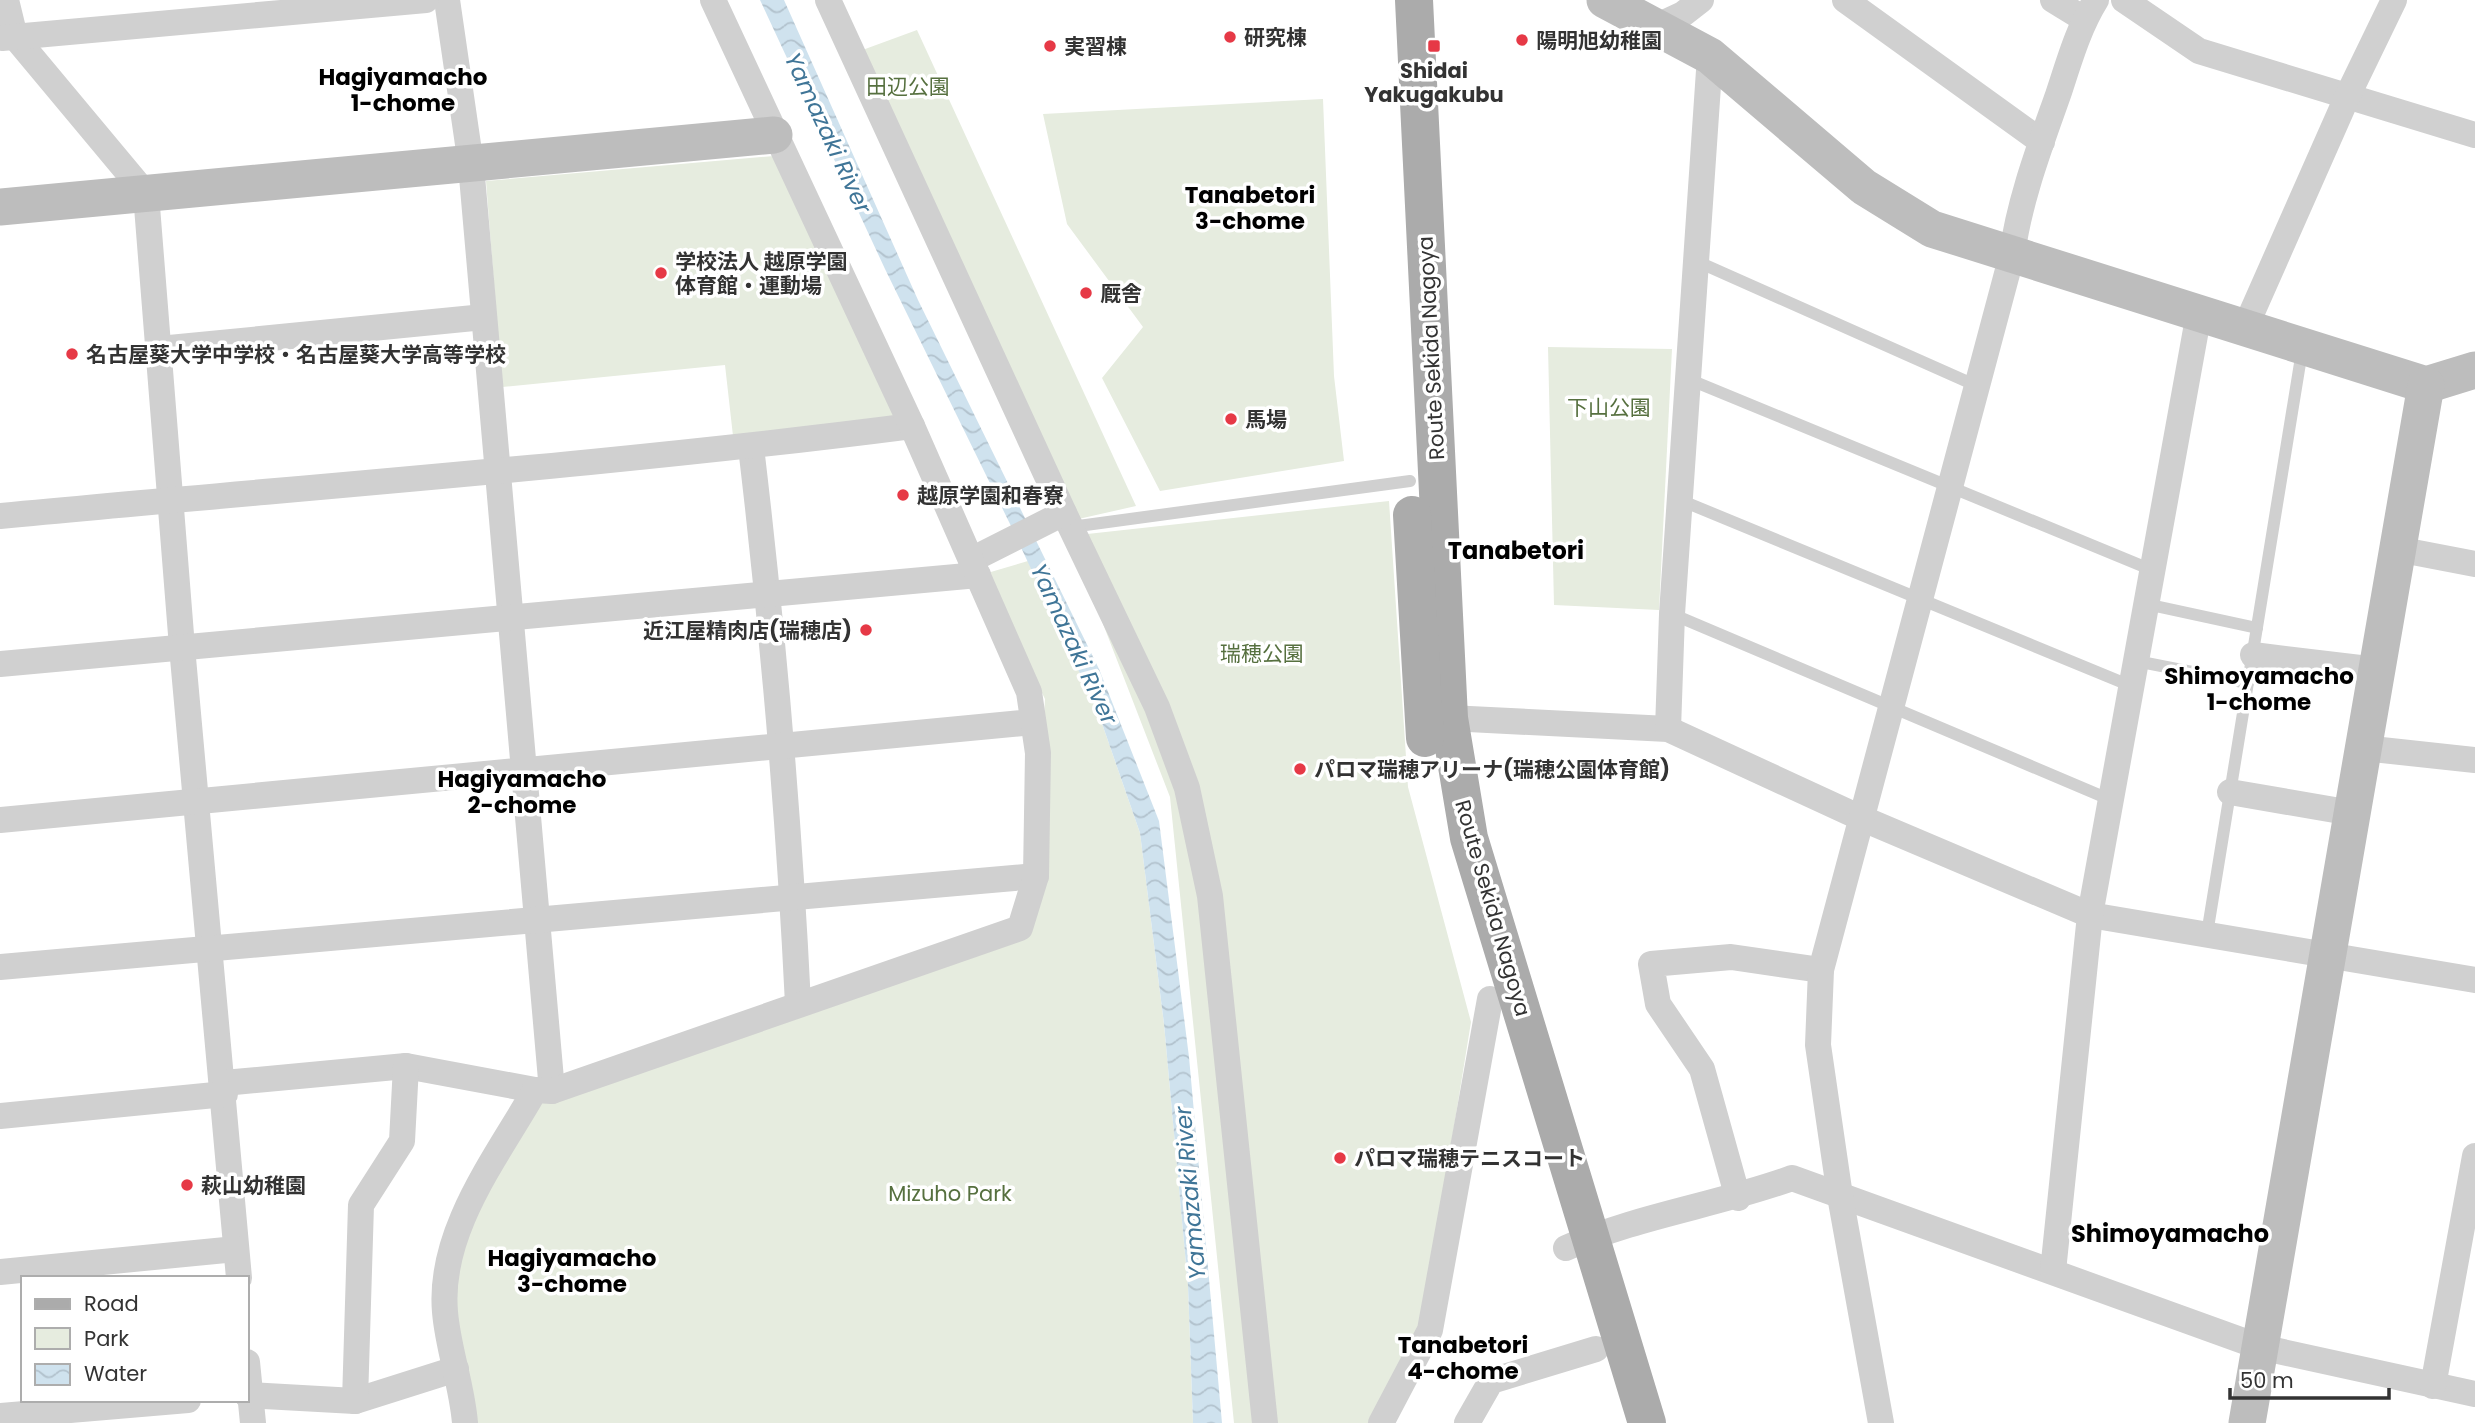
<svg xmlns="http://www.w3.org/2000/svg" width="2475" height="1423" viewBox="0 0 2475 1423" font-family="Poppins,'Noto Sans JP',sans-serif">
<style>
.park{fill:#e6ecdf}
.water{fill:url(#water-waves)}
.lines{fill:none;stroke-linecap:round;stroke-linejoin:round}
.lane{stroke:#d0d0d0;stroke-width:12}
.street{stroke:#d0d0d0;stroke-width:26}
.secondary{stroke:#bdbdbd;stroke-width:37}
.primary{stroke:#ababab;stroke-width:38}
.poi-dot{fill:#e63946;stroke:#fff;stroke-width:2.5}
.labels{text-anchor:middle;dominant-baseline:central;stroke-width:7;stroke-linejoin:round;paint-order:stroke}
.poi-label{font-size:21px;font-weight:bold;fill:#333;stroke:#fff;text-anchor:start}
.park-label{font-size:21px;fill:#56703f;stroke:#fff}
.street-label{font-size:21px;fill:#333;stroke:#fff}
.neighbourhood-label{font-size:23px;font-weight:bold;fill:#000;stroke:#fff}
.water-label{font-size:23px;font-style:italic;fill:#3f7597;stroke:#fff}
.quarter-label{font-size:24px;font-weight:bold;fill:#000;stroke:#fff}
</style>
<defs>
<pattern id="water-waves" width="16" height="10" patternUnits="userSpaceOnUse" patternTransform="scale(1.75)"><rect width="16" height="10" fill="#cfe2ee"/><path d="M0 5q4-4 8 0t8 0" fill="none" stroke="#b2c2cd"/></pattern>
</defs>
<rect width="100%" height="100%" fill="#fff"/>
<g class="park">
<polygon points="917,30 1136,506 1074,520 857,52"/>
<polygon points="1323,99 1334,376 1344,461 1160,491 1102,378 1143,327 1067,224 1043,114"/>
<polygon points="774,156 898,422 733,436 725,365 502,387 486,181"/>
<polygon points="1548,347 1672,349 1659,610 1554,605"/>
<polygon points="1389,501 1408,787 1471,1022 1421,1330 1373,1423 1234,1423 1170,797 1069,536"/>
<polygon points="1028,561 1098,712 1140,833 1164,1024 1188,1286 1193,1423 465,1423 446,1279 535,1090 1020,928 1036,876 1045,699 984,574"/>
</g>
<polygon class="water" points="760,0 784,0 918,300 1099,669 1159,821 1189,1057 1222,1423 1193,1423 1188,1286 1164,1024 1140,833 1098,712 1010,524 885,269"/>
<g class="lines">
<g class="lane">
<polyline points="1696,261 1977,386"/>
<polyline points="1688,379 2152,570"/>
<polyline points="1680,500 2131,686"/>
<polyline points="1071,527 1410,481"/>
<polyline points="2146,604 2257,628"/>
<polyline points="1672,614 2111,800"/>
<polyline points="2136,661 2248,683"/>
<polyline points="2207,934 2302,351"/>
</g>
<g class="street">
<polyline points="6,0 15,37 146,194 182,647 239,1278"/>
<polyline points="447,0 471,165 552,1091"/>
<polyline points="828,0 1064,513 1157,707 1187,788 1210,896 1265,1423"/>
<polyline points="1845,0 2042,142"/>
<polyline points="2053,0 2084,19"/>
<polyline points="2124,0 2199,51 2475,135"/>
<polyline points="1655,27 1683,14 1701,0"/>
<polyline points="2,38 426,0"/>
<polyline points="2245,328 2348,95 2394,0"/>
<polyline points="159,349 484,317"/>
<path d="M751,447C773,632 789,818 798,1004"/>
<path d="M0,516C304,487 609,465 912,426"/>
<polyline points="2397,549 2475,564"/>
<polyline points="971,560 1064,513"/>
<polyline points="2253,655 2377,670"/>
<polyline points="0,664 978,575"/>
<polyline points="1449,718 1668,729 1861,818 2090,915 2475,980"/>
<polyline points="1668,729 1672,614 1710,56"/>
<polyline points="2363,748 2475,760"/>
<polyline points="2230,792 2352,813"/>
<polyline points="0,820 1033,722"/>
<polyline points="0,967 1036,876"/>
<polyline points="224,1083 406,1066 535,1090"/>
<polyline points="0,1116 225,1094"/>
<polyline points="1738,1198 1702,1069 1658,1004 1651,964 1731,957 1821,970"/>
<path d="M1566,1248C1636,1216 1718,1205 1792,1178L2260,1347L2475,1394"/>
<polyline points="2053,1271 2090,915 2199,313"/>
<polyline points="0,1272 236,1249"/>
<polyline points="247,1362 253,1423"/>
<polyline points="2433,1386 2475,1156"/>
<polyline points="247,1395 355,1401 456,1369"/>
<polyline points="355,1401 361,1205 402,1141 406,1066"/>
<polyline points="0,1416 188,1400"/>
<path d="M465,1423C462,1385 448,1349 445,1312C438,1231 497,1157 535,1090L552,1091L1020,928L1036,876L1038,753L1029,692L912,426L713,0"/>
<polyline points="1381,1423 1430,1330 1490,999"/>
<polyline points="1467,1423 1491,1381 1596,1349"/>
<path d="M1881,1423L1840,1196L1818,1045L1821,970L2012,255C2019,201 2040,146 2058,95C2069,62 2078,29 2096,0"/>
</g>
<g class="secondary">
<polyline points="1605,0 1710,56 1864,187 1932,229 2426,385 2475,370"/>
<polyline points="0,207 774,135"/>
<polyline points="2247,1423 2426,385"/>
</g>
<g class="primary">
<polyline points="1414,0 1449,718 1469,838 1647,1423"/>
<polyline points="1412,515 1425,738"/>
</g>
</g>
<g class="poi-dot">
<circle cx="1230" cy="37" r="7"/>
<circle cx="1522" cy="40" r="7"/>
<circle cx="1050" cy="46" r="7"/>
<rect x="1427" y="39" width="14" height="14" rx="3.5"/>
<circle cx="661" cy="273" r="7"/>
<circle cx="1086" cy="293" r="7"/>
<circle cx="72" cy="354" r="7"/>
<circle cx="1231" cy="419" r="7"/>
<circle cx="903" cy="495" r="7"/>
<circle cx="866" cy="630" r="7"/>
<circle cx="1300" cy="769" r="7"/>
<circle cx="1340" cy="1158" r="7"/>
<circle cx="187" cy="1185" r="7"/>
</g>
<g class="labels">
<g class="poi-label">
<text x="1244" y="37">研究棟</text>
<text x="1536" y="40">陽明旭幼稚園</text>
<text x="1064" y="46">実習棟</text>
<text x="1434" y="70" text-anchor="middle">Shidai<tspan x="1434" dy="24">Yakugakubu</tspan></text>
<text x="675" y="261">学校法人 越原学園<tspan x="675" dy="24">体育館・運動場</tspan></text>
<text x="1100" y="293">厩舎</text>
<text x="86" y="354">名古屋葵大学中学校・名古屋葵大学高等学校</text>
<text x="1245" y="419">馬場</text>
<text x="917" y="495">越原学園和春寮</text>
<text x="852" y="630" text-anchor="end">近江屋精肉店(瑞穂店)</text>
<text x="1314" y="769">パロマ瑞穂アリーナ(瑞穂公園体育館)</text>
<text x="1354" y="1158">パロマ瑞穂テニスコート</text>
<text x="201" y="1185">萩山幼稚園</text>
</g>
<g class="park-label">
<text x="908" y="86">田辺公園</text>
<text x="1609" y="407">下山公園</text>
<text x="1262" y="653">瑞穂公園</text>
<text x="950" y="1193">Mizuho Park</text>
</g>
<g class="street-label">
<text transform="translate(1431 348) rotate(-93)">Route Sekida Nagoya</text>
<text transform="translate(1493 908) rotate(74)">Route Sekida Nagoya</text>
</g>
<g class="neighbourhood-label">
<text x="403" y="77">Hagiyamacho<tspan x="403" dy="26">1-chome</tspan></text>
<text x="1250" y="195">Tanabetori<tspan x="1250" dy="26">3-chome</tspan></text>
<text x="2259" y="676">Shimoyamacho<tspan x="2259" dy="26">1-chome</tspan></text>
<text x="522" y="779">Hagiyamacho<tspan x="522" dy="26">2-chome</tspan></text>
<text x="572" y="1258">Hagiyamacho<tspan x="572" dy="26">3-chome</tspan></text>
<text x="1463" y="1345">Tanabetori<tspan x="1463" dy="26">4-chome</tspan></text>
</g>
<g class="water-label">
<text transform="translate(828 133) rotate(65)">Yamazaki River</text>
<text transform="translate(1074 644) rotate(65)">Yamazaki River</text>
<text transform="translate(1190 1193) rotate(-95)">Yamazaki River</text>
</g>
<g class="quarter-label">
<text x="1516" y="550">Tanabetori</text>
<text x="2170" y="1233">Shimoyamacho</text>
</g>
</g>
<rect x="21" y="1276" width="228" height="126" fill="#ffffff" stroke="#adadad" stroke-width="2"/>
<rect x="35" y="1299" width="35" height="10" fill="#ababab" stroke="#adadad" stroke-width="2"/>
<text x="84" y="1311" font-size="21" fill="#333333">Road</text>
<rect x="35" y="1328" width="35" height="21" fill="#e6ecdf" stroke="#adadad" stroke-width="2"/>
<text x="84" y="1346" font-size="21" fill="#333333">Park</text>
<rect x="35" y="1364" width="35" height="21" fill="url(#water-waves)" stroke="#adadad" stroke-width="2"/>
<text x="84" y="1381" font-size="21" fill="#333333">Water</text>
<path d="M2230 1388v10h159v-10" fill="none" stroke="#333333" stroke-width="3.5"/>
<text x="2240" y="1388" font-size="21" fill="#333333" stroke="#ffffff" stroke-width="5" paint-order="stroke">50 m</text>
</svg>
